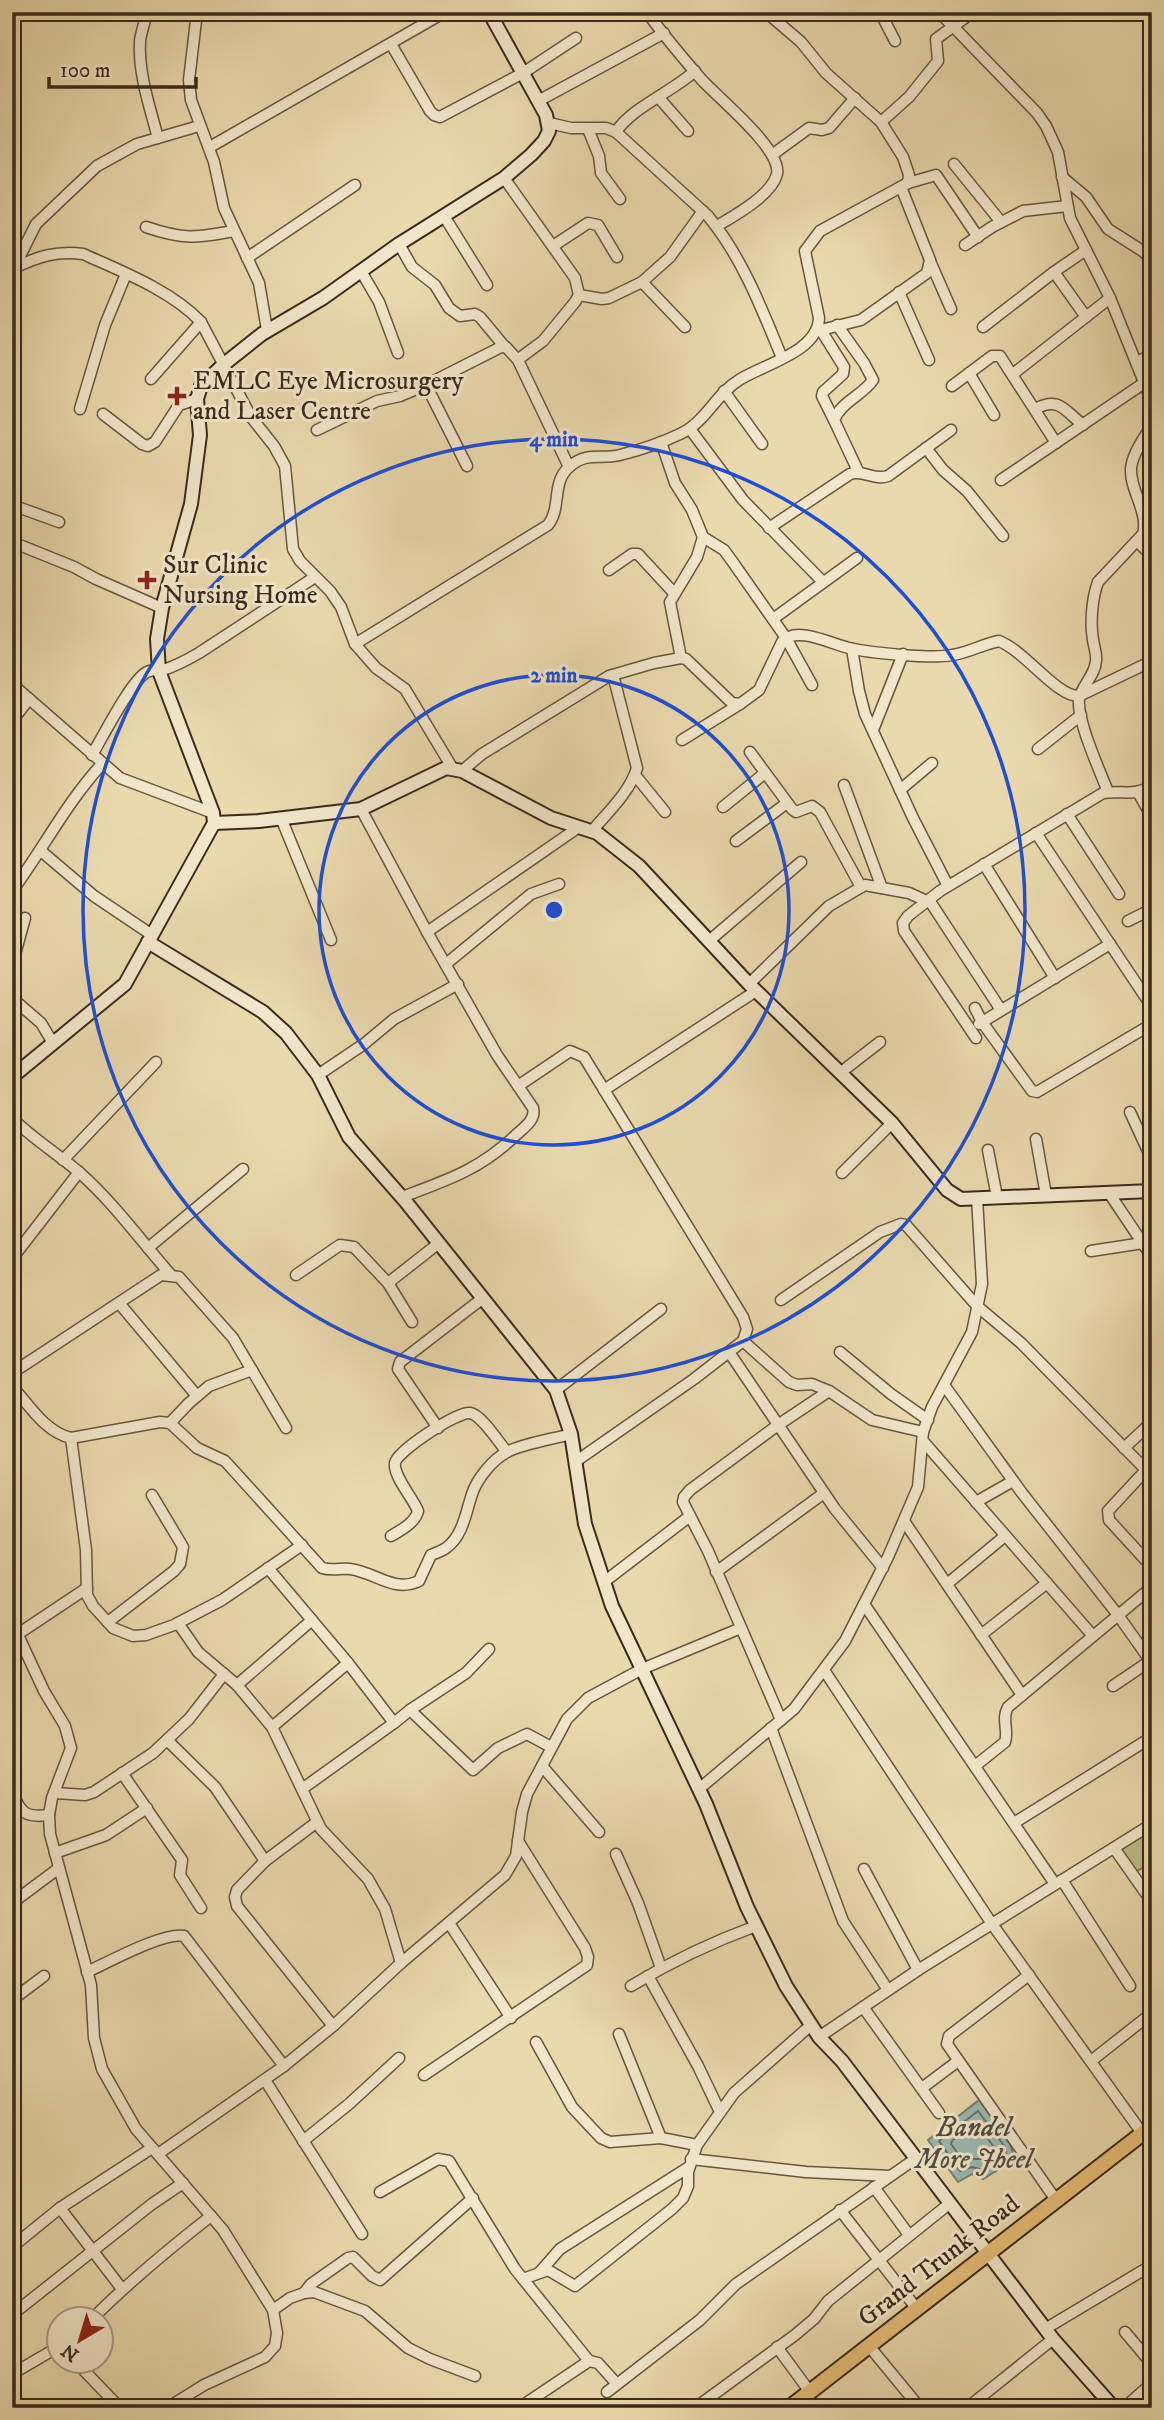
<svg xmlns="http://www.w3.org/2000/svg" width="1164" height="2420" viewBox="0 0 1164 2420" font-family="'IM FELL DW Pica',serif">
<style>
.green{fill:#bdbd85;stroke:#7c7450;stroke-width:2}
.water{fill:#9ab9b2;stroke:#748076;stroke-width:2}
.lines{fill:none;stroke-linecap:round;stroke-linejoin:round}
.shore{stroke:#6a7267;stroke-width:2}
.street-casing{stroke:#665640;stroke-width:13}
.secondary-casing{stroke:#3a2a1c;stroke-width:16}
.primary-casing{stroke:#3a2a1c;stroke-width:18}
.street{stroke:#f1e6ca;stroke-width:10}
.secondary{stroke:#f1e6ca;stroke-width:12}
.primary{stroke:#e5bc76;stroke-width:14}
.ring{fill:none;stroke:#1d4ed8;stroke-width:3.5}
.poi-dot{fill:#8f2418;stroke:#f1e6ca;stroke-width:2.5}
.labels{text-anchor:middle;dominant-baseline:central;stroke-width:6;stroke-linejoin:round;paint-order:stroke}
.poi-label{font-size:26px;fill:#3a2a1c;stroke:#f1e6ca;text-anchor:start}
.street-label{font-size:26px;fill:#3a2a1c;stroke:#f1e6ca}
.water-label{font-size:28px;font-style:italic;fill:#524e42;stroke:#f1e6ca}
.centre{fill:#1d4ed8;stroke:#f1e6ca;stroke-width:3.5}
.ring-label{font-size:21px;text-anchor:middle;font-weight:bold;fill:#1d4ed8;stroke:#f1e6ca;stroke-width:6;stroke-linejoin:round;paint-order:stroke}
</style>
<rect width="100%" height="100%" fill="#ead9ad"/>
<filter id="stains"><feTurbulence type="fractalNoise" baseFrequency=".00286" numOctaves="4"/><feColorMatrix values="0 0 0 0 .2 0 0 0 0 .09 0 0 0 0 .02 0 0 0 .5 -.17"/></filter>
<radialGradient id="worn" r=".72"><stop offset=".6" stop-color="#630" stop-opacity="0"/><stop offset="1" stop-color="#630" stop-opacity=".3"/></radialGradient>
<polygon class="green" points="1152,1824 1152,1862 1129,1876 1112,1849"/>
<path class="water" d="M979,2100C990,2115 1018,2143 1012,2161L983,2179L972,2174L958,2182L928,2140Z"/>
<g class="lines">
<g class="shore">
<polygon points="978,2111 1005,2147 1006,2155 983,2170 972,2167 960,2171 939,2141"/>
<path d="M973,2124L978,2125L996,2150C988,2163 975,2158 962,2159L951,2144L952,2141Z"/>
</g>
<g class="street-casing">
<g id="street">
<polyline points="197,12 189,80 191,100 214,162 224,208 259,283 267,330"/>
<path d="M647,12C663,35 683,58 701,79C718,98 782,149 777,174C772,195 734,216 717,226"/>
<polyline points="880,12 895,41"/>
<polyline points="939,12 1037,113 1046,126 1058,152 1070,218 1110,298 1152,402"/>
<path d="M146,14C145,23 141,32 140,41C138,73 150,108 158,138"/>
<polyline points="391,44 430,111 434,115 440,117 523,73 576,38"/>
<polyline points="659,98 688,131"/>
<polyline points="540,100 664,33"/>
<polyline points="881,122 909,97 938,61 936,39 973,12"/>
<path d="M549,123L571,128H606L616,132L708,216C742,257 762,309 782,358"/>
<polyline points="588,129 599,156 601,173 620,199"/>
<path d="M616,132C631,108 672,92 695,71"/>
<polyline points="210,147 445,12"/>
<polyline points="772,155 809,128 822,130 829,128 855,98"/>
<polyline points="954,164 1001,222"/>
<polyline points="1062,177 1086,197 1108,229 1144,252 1152,261"/>
<polyline points="908,183 936,175 978,237"/>
<polyline points="444,216 487,285"/>
<path d="M146,227C184,240 196,238 234,231"/>
<polyline points="399,244 412,267 435,285 449,308 460,316 475,314 480,317 504,346"/>
<polyline points="965,245 992,227 1023,211 1067,206"/>
<polyline points="553,246 588,223 598,225 617,257"/>
<polyline points="247,258 355,185"/>
<polyline points="930,261 951,309"/>
<polyline points="14,268 36,224 97,166 137,144 199,126"/>
<polyline points="361,271 379,302 398,353"/>
<polyline points="1054,272 1086,317"/>
<path d="M12,273L14,268C37,257 57,250 83,254C121,271 172,291 201,322L251,417L274,446L285,466L293,549L300,561L330,591L341,607L355,644L376,668L405,689L453,769"/>
<polyline points="642,282 685,327"/>
<polyline points="899,292 929,360"/>
<polyline points="579,295 602,299 609,298 642,282 670,257 703,211"/>
<path d="M837,325L864,363L873,380C863,395 841,402 834,420L858,471"/>
<polyline points="819,327 844,367 843,374 823,392 822,396 834,420"/>
<polyline points="983,327 1054,272 1086,250"/>
<polyline points="821,330 861,320 927,273 930,260 901,187"/>
<polyline points="517,358 569,467"/>
<polyline points="1136,362 1152,355"/>
<polyline points="969,373 994,415"/>
<polyline points="1013,374 1110,298"/>
<polyline points="151,379 201,322"/>
<polyline points="426,385 467,466"/>
<polyline points="952,386 992,356 1000,356 1056,443"/>
<polyline points="724,391 762,444"/>
<polyline points="80,409 105,325 126,274"/>
<path d="M1035,409C1059,396 1064,410 1083,425"/>
<polyline points="103,414 142,444 148,446 155,442 179,405 197,399"/>
<polyline points="690,429 743,500 823,582"/>
<polyline points="317,430 377,401 400,396 426,385 501,347 506,347 516,358 520,358 543,341 575,302 579,295 575,278 504,178"/>
<polyline points="661,442 675,483 692,510 703,537 697,557 670,602 681,658"/>
<polyline points="926,448 943,470 967,491 1003,536"/>
<polyline points="1001,480 1144,383"/>
<polyline points="12,505 59,522"/>
<path d="M769,528L850,474C863,469 874,481 888,476L951,430"/>
<polyline points="703,537 724,550 732,561 786,638 812,685"/>
<polyline points="1137,541 1152,556"/>
<polyline points="12,542 74,567 96,579 162,608"/>
<polyline points="609,570 632,554 638,554 674,593"/>
<polyline points="773,619 857,558"/>
<path d="M355,644L548,525C562,507 551,483 569,467C587,451 600,460 620,455C640,450 661,443 680,434C705,423 716,394 739,380C764,364 818,352 819,318L805,251L820,231L908,183L909,175L903,157L881,122L826,73L801,42L766,12"/>
<polyline points="852,649 859,691 865,714 913,818 948,886"/>
<polyline points="12,684 120,778 213,813"/>
<polyline points="12,721 29,699"/>
<polyline points="873,730 903,654"/>
<polyline points="682,740 740,704"/>
<polyline points="1038,749 1081,715"/>
<polyline points="750,752 792,809 796,812 812,806 820,812 861,887"/>
<path d="M92,755C102,738 132,679 147,672C153,669 158,671 163,670C176,666 187,660 199,653L315,577"/>
<path d="M462,771L482,754L609,676L654,663L681,658L686,659L732,703L740,704L759,690L782,642C796,625 831,644 849,648C870,653 932,659 952,655C968,653 983,644 999,641C1025,651 1057,697 1079,696L1152,661"/>
<polyline points="635,775 665,812"/>
<polyline points="844,785 882,888"/>
<polyline points="900,790 932,763"/>
<path d="M1108,792C1100,771 1077,721 1079,700C1081,686 1095,676 1096,661C1097,654 1094,647 1093,640C1090,623 1092,598 1098,582L1143,534C1149,512 1130,491 1131,469C1132,454 1145,437 1152,424"/>
<polyline points="1139,794 1152,817"/>
<polyline points="723,807 765,773"/>
<path d="M361,809L427,932L497,1055L533,1108C536,1119 525,1127 517,1134C481,1169 448,1180 402,1197"/>
<polyline points="1067,814 1119,894"/>
<polyline points="281,818 331,940"/>
<path d="M591,832C607,813 630,792 637,768L613,675"/>
<polyline points="1036,833 1152,1007"/>
<polyline points="736,841 787,803"/>
<polyline points="41,851 94,896 152,935"/>
<polyline points="984,864 1055,978"/>
<path d="M12,891C43,849 67,802 102,764"/>
<polyline points="12,915 23,924"/>
<polyline points="1128,921 1152,909"/>
<polyline points="427,932 579,827"/>
<polyline points="709,941 801,862"/>
<polyline points="446,964 531,894 559,884"/>
<polyline points="12,965 25,918"/>
<polyline points="749,984 829,906 865,885 909,893 931,903 1001,1010"/>
<polyline points="12,998 41,1023 53,1043"/>
<polyline points="975,1008 982,1022 1032,1091 1037,1092 1152,1024"/>
<polyline points="979,1024 1110,944"/>
<path d="M976,1038L904,931L903,923L908,916L940,891L1103,793C1124,790 1132,797 1152,786"/>
<polyline points="840,1073 880,1042"/>
<polyline points="318,1075 364,1044 394,1019 458,984"/>
<polyline points="518,1086 570,1051 584,1057 743,1317 747,1329 743,1341 694,1379 575,1462"/>
<polyline points="604,1090 756,991"/>
<polyline points="1130,1112 1147,1149 1152,1153"/>
<path d="M12,1118C33,1139 58,1154 80,1173C114,1203 141,1241 171,1275"/>
<polyline points="1036,1139 1046,1195"/>
<polyline points="988,1150 997,1197"/>
<polyline points="63,1160 156,1062"/>
<polyline points="842,1173 892,1123"/>
<polyline points="1109,1193 1152,1257"/>
<polyline points="148,1248 243,1169"/>
<polyline points="18,1251 79,1172"/>
<polyline points="1091,1251 1143,1243"/>
<polyline points="296,1275 340,1245 354,1247 388,1283 412,1322"/>
<polyline points="388,1283 439,1243"/>
<polyline points="781,1300 880,1232 901,1224 906,1225 977,1306 1021,1343 1152,1476"/>
<polyline points="119,1303 197,1396"/>
<polyline points="743,1341 789,1382 797,1385 812,1384 829,1391 872,1420 923,1432"/>
<polyline points="729,1352 835,1509 883,1568"/>
<polyline points="840,1352 891,1394 928,1420"/>
<polyline points="12,1373 161,1275 179,1277 233,1338 286,1428"/>
<polyline points="944,1385 1022,1493 1118,1615 1152,1663"/>
<path d="M12,1386C29,1405 45,1432 71,1438L160,1422L170,1423L197,1448L225,1461L322,1568C332,1571 340,1568 350,1569C375,1572 394,1593 419,1581L431,1555C436,1553 442,1551 446,1548C463,1536 466,1512 472,1494C477,1479 492,1460 507,1452C522,1444 553,1439 571,1434"/>
<polyline points="556,1390 661,1309"/>
<polyline points="170,1423 189,1403 209,1386 252,1370"/>
<polyline points="438,1428 398,1369 400,1362 483,1298"/>
<polyline points="71,1438 86,1550 87,1595 93,1606 113,1628 133,1636 146,1635 174,1625 222,1600 302,1545"/>
<polyline points="923,1441 1093,1636"/>
<polyline points="1124,1448 1152,1422"/>
<polyline points="1146,1470 1108,1511 1109,1520 1152,1567"/>
<polyline points="976,1502 1013,1481"/>
<polyline points="904,1521 1022,1695"/>
<path d="M391,1536C401,1530 415,1523 418,1511C413,1498 393,1476 395,1463C397,1451 458,1411 470,1413C482,1415 499,1443 507,1452"/>
<polyline points="268,1568 348,1663 394,1723"/>
<polyline points="716,1572 824,1493"/>
<polyline points="604,1582 690,1516"/>
<polyline points="947,1584 1005,1536"/>
<polyline points="864,1604 1055,1884"/>
<polyline points="12,1622 44,1691 65,1726 71,1748 52,1798 49,1815 50,1834 91,1985 94,2038 102,2069 136,2129 223,2230 273,2310 277,2333 275,2346 265,2357 204,2385 167,2408"/>
<polyline points="108,1622 174,1571 180,1564 183,1547 152,1495"/>
<polyline points="178,1623 198,1652 237,1685 272,1727 321,1829 368,1879 385,1909 401,1963"/>
<polyline points="18,1634 87,1588"/>
<polyline points="981,1635 1047,1583"/>
<polyline points="824,1670 992,1924 1142,2133"/>
<polyline points="237,1685 312,1620"/>
<polyline points="1113,1686 1150,1661"/>
<polyline points="410,1710 473,1770 498,1748 527,1734 551,1747"/>
<polyline points="781,1720 708,1551 683,1502 684,1497 690,1490 778,1425 829,1391"/>
<polyline points="272,1727 348,1663"/>
<polyline points="771,1728 843,1921 888,1990"/>
<polyline points="167,1740 215,1787 265,1861"/>
<polyline points="542,1766 599,1832"/>
<path d="M975,1766L1005,1742C1009,1730 1001,1719 1008,1707L1152,1587"/>
<polyline points="122,1773 182,1860 180,1875 201,1908"/>
<polyline points="302,1789 394,1723 410,1710 466,1673 489,1649"/>
<polyline points="699,1789 794,1709 845,1641 888,1557 918,1487 923,1432 932,1407 972,1332 982,1284 977,1198"/>
<path d="M12,1792C21,1813 25,1818 49,1815"/>
<polyline points="55,1793 85,1795 94,1792 153,1753 189,1719 224,1674"/>
<polyline points="317,1822 265,1861 237,1890 235,1897 237,1906 333,2026"/>
<polyline points="1014,1823 1152,1737"/>
<polyline points="1114,1848 1152,1902"/>
<polyline points="55,1853 106,1835 147,1808"/>
<polyline points="616,1854 638,1903 661,1968"/>
<polyline points="864,1869 918,1970"/>
<polyline points="1062,1880 1130,1986"/>
<polyline points="12,1903 59,1868"/>
<polyline points="449,1923 511,2018"/>
<path d="M87,1972C109,1962 163,1932 184,1936L284,2066"/>
<polyline points="1029,1975 949,2036 947,2044 1056,2200"/>
<polyline points="648,1976 698,2066 720,2112"/>
<path d="M631,1986C672,1961 712,1942 756,1926"/>
<polyline points="12,2000 44,1976"/>
<polyline points="863,2007 939,2113"/>
<polyline points="619,2034 661,2138"/>
<polyline points="819,2037 918,1970 1152,1824"/>
<polyline points="536,2042 572,2107 601,2138 610,2142 661,2138 697,2145"/>
<polyline points="1091,2061 1152,2013"/>
<polyline points="424,2075 587,1965 588,1957 585,1948 518,1841"/>
<polyline points="265,2080 362,2234"/>
<polyline points="922,2088 958,2061"/>
<polyline points="303,2141 349,2104 399,2058"/>
<polyline points="158,2154 284,2066 333,2026 401,1963 505,1875 516,1856 522,1812 527,1794 567,1719 588,1698 642,1669 741,1628"/>
<polyline points="691,2159 806,2172 890,2176"/>
<polyline points="874,2187 909,2235"/>
<polyline points="380,2192 438,2159 449,2161 515,2269 589,2361"/>
<polyline points="60,2208 122,2289"/>
<polyline points="840,2210 917,2309"/>
<polyline points="12,2247 60,2208 152,2148"/>
<polyline points="539,2273 560,2249 689,2167"/>
<polyline points="523,2279 548,2270 575,2286 672,2209 683,2198 688,2186 688,2172 697,2145 734,2093 811,2025"/>
<polyline points="304,2293 311,2284 348,2258 353,2257 372,2276 380,2280 473,2198"/>
<polyline points="18,2310 152,2204 183,2183"/>
<polyline points="273,2310 290,2298 304,2293 314,2292 365,2311 408,2348 430,2359 475,2376"/>
<path d="M93,2318C130,2281 170,2248 211,2216"/>
<polyline points="1045,2329 1152,2265"/>
<polyline points="1125,2332 1152,2364"/>
<polyline points="869,2346 920,2408"/>
<polyline points="777,2347 810,2392"/>
<polyline points="74,2360 120,2408"/>
<polyline points="12,2374 60,2346"/>
<polyline points="607,2392 700,2320 736,2284 915,2159"/>
<polyline points="12,2407 13,2408"/>
<polyline points="519,2408 589,2361 598,2363 617,2384"/>
<polyline points="695,2408 795,2335 814,2319 828,2301 949,2204"/>
<polyline points="967,2408 1053,2339"/>
<polyline points="1124,2408 1152,2383"/>
</g>
</g>
<g class="secondary-casing">
<g id="secondary">
<polyline points="214,823 259,821 361,809 446,768 462,771 551,818 597,833 639,866 749,984 892,1123 947,1190 961,1199 1152,1191"/>
<polyline points="148,942 263,1012 286,1033 318,1075 349,1137 406,1202 556,1390 571,1434 585,1524 612,1606 706,1804 747,1907 786,1986 819,2037 842,2061 1053,2339 1114,2408"/>
<polyline points="12,1077 125,984 214,823 213,813 159,671 157,639 162,608 191,504 200,435 197,399 201,386 223,365 262,334 323,298 399,244 504,178 531,155 544,141 549,131 546,115 489,12"/>
</g>
</g>
<g class="primary-casing">
<polyline id="primary" points="789,2408 1152,2126"/>
</g>
<use href="#street" class="street"/>
<use href="#secondary" class="secondary"/>
<use href="#primary" class="primary"/>
</g>
<g class="ring">
<circle cx="554" cy="910" r="235"/>
<circle cx="554" cy="910" r="471"/>
</g>
<g class="poi-dot">
<path d="M173.5 385.5h7v7h7v7h-7v7h-7v-7h-7v-7h7z"/>
<path d="M143.5 569.5h7v7h7v7h-7v7h-7v-7h-7v-7h7z"/>
</g>
<g class="labels">
<g class="poi-label">
<text x="193" y="381">EMLC Eye Microsurgery<tspan x="193" dy="30">and Laser Centre</tspan></text>
<text x="163" y="565">Sur Clinic<tspan x="163" dy="30">Nursing Home</tspan></text>
</g>
<g class="street-label">
<text transform="translate(939 2261) rotate(-38)">Grand Trunk Road</text>
</g>
<g class="water-label">
<text x="974" y="2127">Bandel<tspan x="974" dy="32">More Jheel</tspan></text>
</g>
</g>
<circle cx="554" cy="910" r="10" class="centre"/>
<g class="ring-label">
<text x="554" y="446">4 min</text>
<text x="554" y="682">2 min</text>
</g>
<rect width="1164" height="2420" fill="none" stroke="#ead9ad" stroke-width="42"/>
<rect x="14" y="14" width="1136" height="2392" fill="none" stroke="#3a2a1c" stroke-width="3.5"/>
<rect x="21" y="21" width="1122" height="2378" fill="none" stroke="#3a2a1c" stroke-width="2"/>
<g transform="translate(80 2340) rotate(218)"><circle r="33" fill="#f1e6ca" stroke="#a89b84" stroke-width="2"/>
<path d="M0-5L12 26L0 18L-12 26Z" fill="#8f2418"/>
<text y="-10" font-size="19" font-weight="bold" text-anchor="middle" fill="#3a2a1c">N</text>
</g>
<path d="M49 77v10h147v-10" fill="none" stroke="#3a2a1c" stroke-width="3.5"/>
<text x="60" y="77" font-size="21" fill="#3a2a1c" stroke="#f1e6ca" stroke-width="5" paint-order="stroke">100 m</text>
<rect width="100%" height="100%" filter="url(#stains)"/>
<rect width="100%" height="100%" fill="url(#worn)"/>
</svg>
